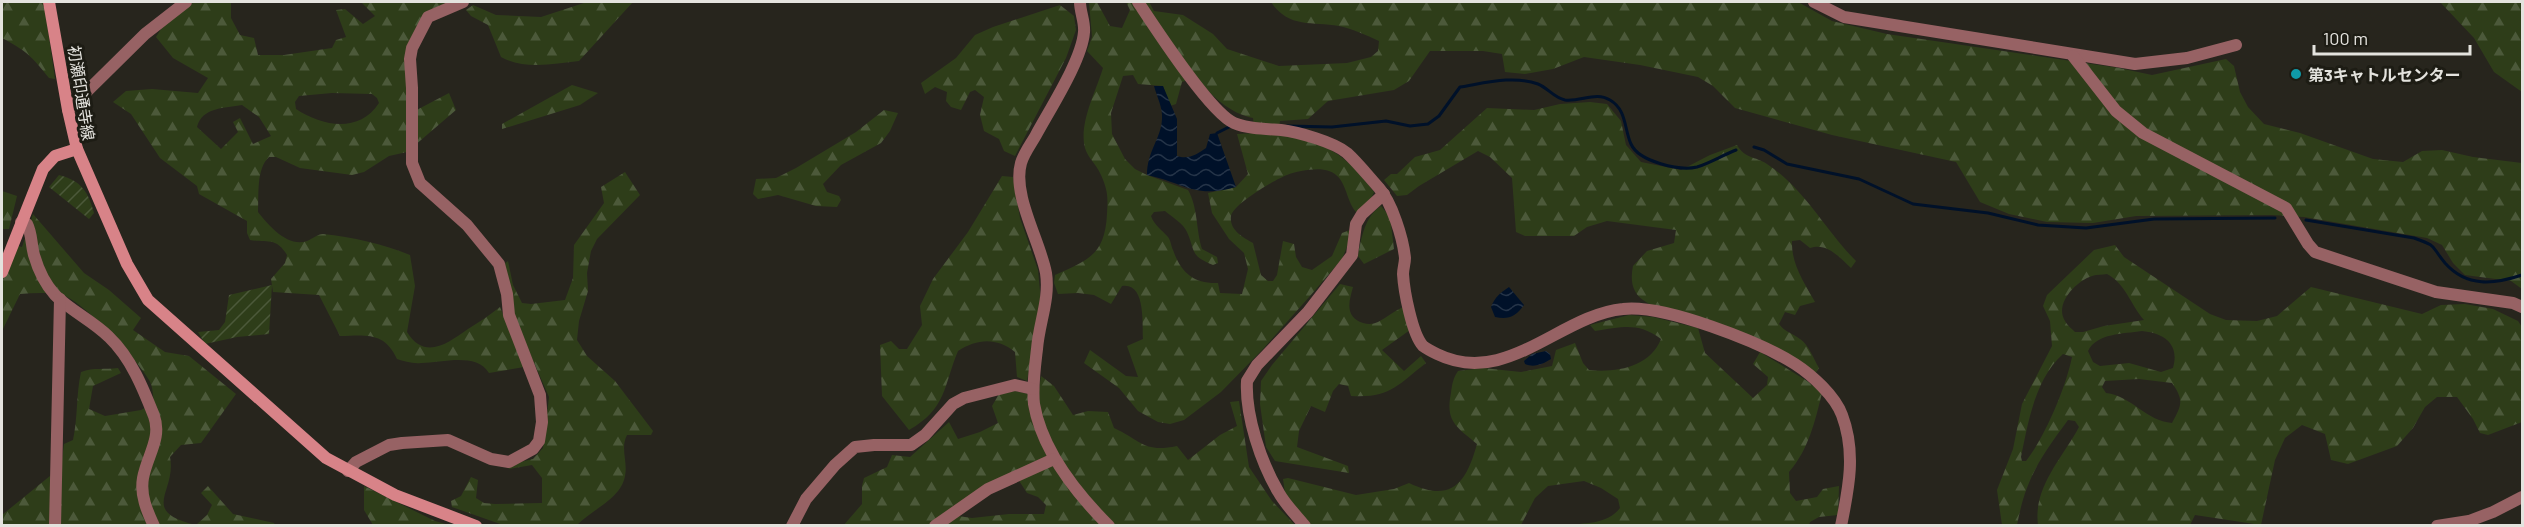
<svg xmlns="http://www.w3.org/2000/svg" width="2524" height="527" viewBox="0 0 2524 527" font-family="Barlow,'Noto Sans JP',sans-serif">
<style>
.forest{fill:url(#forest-firs);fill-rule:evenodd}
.garden{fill:url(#garden-furrows)}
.water{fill:url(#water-waves)}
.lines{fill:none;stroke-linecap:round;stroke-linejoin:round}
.stream{stroke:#001129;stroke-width:3}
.street{stroke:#976264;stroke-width:12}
.secondary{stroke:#d88388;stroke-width:12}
.culture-dot{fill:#0f9aa8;stroke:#1d1c14;stroke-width:2}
.labels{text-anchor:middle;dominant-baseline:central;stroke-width:6;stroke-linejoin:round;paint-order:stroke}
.poi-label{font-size:16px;font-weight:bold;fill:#e4e3de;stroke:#1d1c14;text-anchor:start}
.street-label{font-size:16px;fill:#e4e3de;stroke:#1d1c14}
</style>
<defs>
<pattern id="forest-firs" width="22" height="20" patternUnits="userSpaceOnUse" patternTransform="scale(1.5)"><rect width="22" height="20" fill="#2e3d19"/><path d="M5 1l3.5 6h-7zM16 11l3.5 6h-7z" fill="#4c593a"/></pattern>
<pattern id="garden-furrows" width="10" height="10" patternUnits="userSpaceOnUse" patternTransform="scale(1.5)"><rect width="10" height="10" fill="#2e3d19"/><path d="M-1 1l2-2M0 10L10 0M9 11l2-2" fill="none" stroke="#4c593a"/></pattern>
<pattern id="water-waves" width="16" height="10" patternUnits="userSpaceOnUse" patternTransform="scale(1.5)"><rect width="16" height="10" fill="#001129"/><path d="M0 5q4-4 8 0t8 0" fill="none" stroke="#253448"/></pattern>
</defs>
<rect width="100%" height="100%" fill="#27251d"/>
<g class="forest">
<path d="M2,2H44L55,79L49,78C31,55 26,51 2,38Z"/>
<path d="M194,2H231V18L240,35L254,38L258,55H284L332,48L336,40L346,37L336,10L345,9L363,24L375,16L361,2H453L432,9L418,27L409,114L449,93L456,110L407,152L389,156L364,172L352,175L300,168L276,157H269C256,169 259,195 258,212C268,225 288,248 307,241C312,239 318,234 323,234C352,237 383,244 410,255L415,286L407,332C425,361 448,343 468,329C479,322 490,315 500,307L524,367L489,373C476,352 442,363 421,363C413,364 404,361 397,359C385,332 367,335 340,336L319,295L273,292L271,279L285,263L287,255C276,237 268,243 250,240L247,233V221L199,194L197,186L160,158L131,114L113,102L126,91L152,89L198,93L208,78L173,58L156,37L163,26ZM332,93L372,94L377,98L379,103C359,134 322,126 296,109L295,102L299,96ZM242,105L259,117L271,136L253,144L240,118L233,122L238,132L221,149L197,127C202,107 225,108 242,105Z"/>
<path d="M587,2H633L579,61C553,64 524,70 501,57L488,25L471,16L466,10L473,5L496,15L541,17Z"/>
<path d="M1089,2H1097L1110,26L1122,28L1130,10L1126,2H1149L1154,11L1183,15L1213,34L1227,49L1279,66L1347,63L1371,57L1378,51L1379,41C1366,35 1353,29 1339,26C1313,21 1289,29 1271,2H1798L1832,21L1887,34L2119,68L2152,75L2226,59L2234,66L2240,92L2248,107L2264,124L2300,133L2373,159L2403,162L2422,151L2442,150L2473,157L2522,163V289L2511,281L2465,275L2453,263L2442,245L2427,238L2304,217L2272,215L2136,216L2093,223L2047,222L2009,214L1980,202L1956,162L1832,135L1735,108L1713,86L1698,77L1640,65L1584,57L1553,69L1525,74L1505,72L1502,54L1483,51H1430L1409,81L1394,90L1328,101L1308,119L1280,121L1278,134C1327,143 1344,152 1374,192L1369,203L1356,212C1345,199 1347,177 1329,171C1318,167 1298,171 1287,175C1276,179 1233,204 1231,216C1229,230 1243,237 1253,243L1261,275L1268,281H1273L1277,275L1283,241L1294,244L1296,257L1302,267L1312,270L1332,256L1342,233L1350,230L1348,244L1342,259L1310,296L1263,349L1221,392L1184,420L1170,424L1158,422L1138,411L1119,388L1084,363L1090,350L1126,376L1138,377L1127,346L1143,339C1142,324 1146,282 1122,286L1111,304L1094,295L1078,293L1058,294L1054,283L1055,275C1089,260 1105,254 1107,214C1108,197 1108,191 1101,175C1096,163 1085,156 1084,143C1081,119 1096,91 1103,68L1087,51L1092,37ZM1133,75L1138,84L1163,86L1170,106L1176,104L1182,82L1196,77C1212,96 1229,113 1253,118L1255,133L1237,134L1248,174L1236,187L1208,193L1212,213L1229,239L1244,253L1248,269L1242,294L1220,293L1218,283C1194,284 1181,273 1173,250C1171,246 1171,241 1168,237C1162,230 1154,225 1151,216L1154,212L1165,211C1172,217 1183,223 1187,232C1196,252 1189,255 1213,265L1218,263L1217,257L1202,249C1196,230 1198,207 1188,190L1147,175L1135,169L1125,159L1112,134L1111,113L1123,76Z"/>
<polygon points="2440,2 2522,2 2522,92 2494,72 2474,38"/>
<polygon points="1060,5 1074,16 1076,30 1066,58 1015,156 1004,151 999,139 984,131 980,115 984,97 975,90 970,92 961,110 951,107 946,101 947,92 935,87 925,94 921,83 956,58 975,35 993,27"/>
<polygon points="572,85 598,93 580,105 502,129 502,124"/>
<path d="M1590,102L1607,104L1621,121L1626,145L1641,162L1681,170L1710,155L1737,145C1745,159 1755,156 1767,164C1804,188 1826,231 1856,261L1851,268C1839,257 1827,242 1810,248L1800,240L1792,241C1791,264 1804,282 1815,302L1800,306L1795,315L1785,312L1779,324C1785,332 1792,333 1800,339C1809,345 1813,358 1819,368L1815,374C1782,349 1748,332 1708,320C1689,314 1663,313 1646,302C1632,294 1630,281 1633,266L1647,251L1674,243L1676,230L1607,221L1587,227L1574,236H1525L1516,232L1512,178L1490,157L1478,151L1419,186L1407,195L1397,196L1384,180L1391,174H1397L1415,157L1440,150L1487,108L1534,110L1560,104Z"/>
<polygon points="884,110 898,113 890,131 881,143 841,165 823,184 827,192 839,196 841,200 837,207 816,206 778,195 758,199 753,194 756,179 776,178 796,168 856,132"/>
<path d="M625,172L640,195L597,239L591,251L587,273L588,291L579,321L577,340L587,356L615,381L653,431L651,435H627C620,448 628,462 625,476C621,499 591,510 577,525H503L452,507L451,501L461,496L471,477L478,480L476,498L484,503L495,504L542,503V478L532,465L509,469L507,465L533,459L543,448L549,397L515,319L504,264L508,261L513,285L522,303L531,304L565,300L573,278L574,245L604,203L601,187Z"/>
<path d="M1002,176L1013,177L1020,218L1038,270L1040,291V313L1027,381L1017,377L1015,352C996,337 977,339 958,351C943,387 947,408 909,430L882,396L880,345L891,341L899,349H907L922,325L920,306L933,279L968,232Z"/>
<polygon points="2,191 17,196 9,229 2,229"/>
<path d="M1381,206L1390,217L1394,249L1364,264L1358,256C1361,238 1365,216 1381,206Z"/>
<path d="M33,214L84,273L109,290L141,318L133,330L165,352L189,356L236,394L201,443L181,445L170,457C177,492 138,511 196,525L207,515L212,505L201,493L208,486L233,514L274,523L275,525H2V515L61,467L64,444L73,440C78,417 76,395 81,372C94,367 105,370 118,368L121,373L93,386L89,409L105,416L141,410L154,403C153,396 153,386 149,380C139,361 82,300 62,295C49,292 34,293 20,294L2,331V254L12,257L15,245L22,247Z"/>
<path d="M2115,245L2124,257L2210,314L2226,320L2257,321L2277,316L2311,287L2422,314L2441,305L2465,304L2493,309L2518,321L2522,327V422L2488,435L2480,433L2473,419L2457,397H2437L2425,407L2413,428L2397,446L2348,464L2331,460L2325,434L2302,425L2285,438L2275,460L2261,525L2195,515L2190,525H2038C2033,487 2062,459 2079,427L2075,421L2068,420C2040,458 2026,478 2017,525H2002L1997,490L2013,449L2022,404L2052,346L2050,321L2043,306L2047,295L2094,250ZM2107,274C2126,284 2130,304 2144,320L2104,326L2083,332H2075C2072,329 2067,325 2065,321C2054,304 2076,281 2092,276C2097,274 2102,275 2107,274ZM2142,331C2164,333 2180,344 2173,368L2161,372L2129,363L2100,366L2093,362L2088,351C2097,333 2123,334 2142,331ZM2063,354L2072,357C2066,387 2045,437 2026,461H2022L2021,457C2028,423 2035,379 2063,354ZM2139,379L2172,383C2184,400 2182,405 2172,423C2146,421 2132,396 2106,393L2102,387L2105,381Z"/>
<path d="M1340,284L1353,287C1351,295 1348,303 1350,311C1353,322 1368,327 1378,322C1386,318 1394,311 1403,307L1410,330L1382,350L1404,371L1421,356L1426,363C1396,386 1391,398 1351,396L1348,386L1339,384L1333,391L1325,412L1311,406L1299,431L1297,447L1348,466L1349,473L1275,461L1266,447L1260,404L1261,381L1272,365Z"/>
<path d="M1629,315L1653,317L1698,328L1705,353L1753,398L1767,385L1768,377L1753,364L1760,352L1807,381L1822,393C1815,421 1809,449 1789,472L1790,493L1796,501L1817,497L1823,489L1839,486L1838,515L1819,517L1810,522L1809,525H1565C1584,523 1607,525 1620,508L1618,499L1601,488L1584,481L1548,486L1535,498L1521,525L1309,526L1285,493L1283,479L1288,478L1356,495L1394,489L1409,483C1451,503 1466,484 1477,444C1457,427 1445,422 1451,393C1452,385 1453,378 1458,371L1483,368L1521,372L1552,366L1556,350L1575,343L1583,363L1589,370C1616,373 1650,367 1661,339C1638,322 1623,327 1595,331L1590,325Z"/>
<path d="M1041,376L1054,386L1073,415L1088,411L1108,412L1114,428C1142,441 1144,453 1177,446L1188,460L1220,435L1237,426L1230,402L1239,401L1249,467L1272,501L1295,525L843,526L862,504V486L864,478L887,467L892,455L910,457L949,422L958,439L980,432L998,423L992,406L999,394L1015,391L1038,396ZM1014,473L1027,493L1038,497L1046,505L1044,514H1009L972,518L958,516Z"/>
<polygon points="364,486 435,521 449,525 373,525 364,510"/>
</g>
<g class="garden">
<path d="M59,175C82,181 88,192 94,213L89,219L49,187Z"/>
<polygon points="272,285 269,334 237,337 205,344 198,332 219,330 225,322 229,295"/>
</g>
<g class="water">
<path d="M1154,86H1163L1177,119V156C1189,160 1197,154 1206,148L1210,134L1217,133L1236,187C1194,199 1185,183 1147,175C1147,151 1161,139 1162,119C1163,108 1157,97 1154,86Z"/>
<path d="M1509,287L1524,305C1516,316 1509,320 1495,317L1491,307C1495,297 1500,293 1509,287Z"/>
<path d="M1546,351L1550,354L1551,359C1543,364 1534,368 1525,364L1524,361L1532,354Z"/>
</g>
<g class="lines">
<g class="stream">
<path d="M1287,126L1332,127L1386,121L1410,126L1428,124L1439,116L1460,87C1485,83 1513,75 1538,84C1548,88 1554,98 1565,100C1581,102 1596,91 1610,100C1627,110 1624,129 1631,144C1639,162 1680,171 1697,167C1710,163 1723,155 1736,150"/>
<polyline points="1217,133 1229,127"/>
<polyline points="1754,147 1764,150 1787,164 1859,179 1913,204 1988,213 2038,225 2086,228 2154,219 2275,218"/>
<path d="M2306,220L2414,238C2439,247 2430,245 2445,263C2467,288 2495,284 2522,275"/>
</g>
<g class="street">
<path d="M1080,2C1080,12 1085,22 1084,32C1082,60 1050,109 1036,135C1031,144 1024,153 1021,163C1012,195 1040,241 1046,273C1050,299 1039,323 1037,349C1035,366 1032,387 1034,404C1042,451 1076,493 1109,526"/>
<path d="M1138,2C1154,26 1210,113 1234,123C1248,129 1266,129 1281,130C1298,132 1334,142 1347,153C1358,163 1369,177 1379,188C1392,203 1403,238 1405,258C1405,263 1403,269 1403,274C1404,291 1412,334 1423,346C1427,349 1433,352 1437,354C1506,388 1560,315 1623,309C1664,304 1760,342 1795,364C1812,375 1835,396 1842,415C1856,452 1849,487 1841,526"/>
<polyline points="1814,2 1844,17 2135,64 2187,58 2236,45"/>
<polyline points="2073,56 2116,111 2143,133 2286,208 2308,244 2315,252 2436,292 2513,303 2522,307"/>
<polyline points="68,110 145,34 186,2"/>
<path d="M21,222L27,224C32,234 31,244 34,255C38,269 45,284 55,295C71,311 93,321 109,337C131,358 143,388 154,416C162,438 147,456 143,478C140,495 147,511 154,526"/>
<polyline points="348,471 356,462 389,445 402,443 448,440 491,459 509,462 533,449 539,441 542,422 540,395 509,315 507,294 499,264 467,225 420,183 412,163 412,88 410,59 412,48 428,17 463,2"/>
<polyline points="55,526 60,299"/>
<polyline points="792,526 806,499 835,465 855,447 874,445 911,445 925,435 953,404 964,398 1015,385 1033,389"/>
<polyline points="935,526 988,489 1054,459"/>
<path d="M1305,526C1296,515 1285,504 1279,493C1261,463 1245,415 1247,381L1257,365L1308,312L1352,255L1356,224L1362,214L1384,194"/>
<polyline points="2437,526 2469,521 2493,512 2522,497"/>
</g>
<g class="secondary">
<polyline points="49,2 68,110 77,149 127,264 148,300 326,458 395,495 476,526"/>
<polyline points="2,272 43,169 55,156 77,149"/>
</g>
</g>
<circle class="culture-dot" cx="2296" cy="74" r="6"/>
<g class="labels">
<g class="poi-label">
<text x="2308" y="74">第3キャトルセンター</text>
</g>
<g class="street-label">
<text transform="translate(82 93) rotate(81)">初瀬印通寺線</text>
</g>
</g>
<rect width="2524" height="527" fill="none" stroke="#e4e3de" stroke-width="6"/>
<path d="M2314 45v9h156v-9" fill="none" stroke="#e4e3de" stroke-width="3"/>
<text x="2323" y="45" font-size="18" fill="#e4e3de" stroke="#1d1c14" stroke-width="4.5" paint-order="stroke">100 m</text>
</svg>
